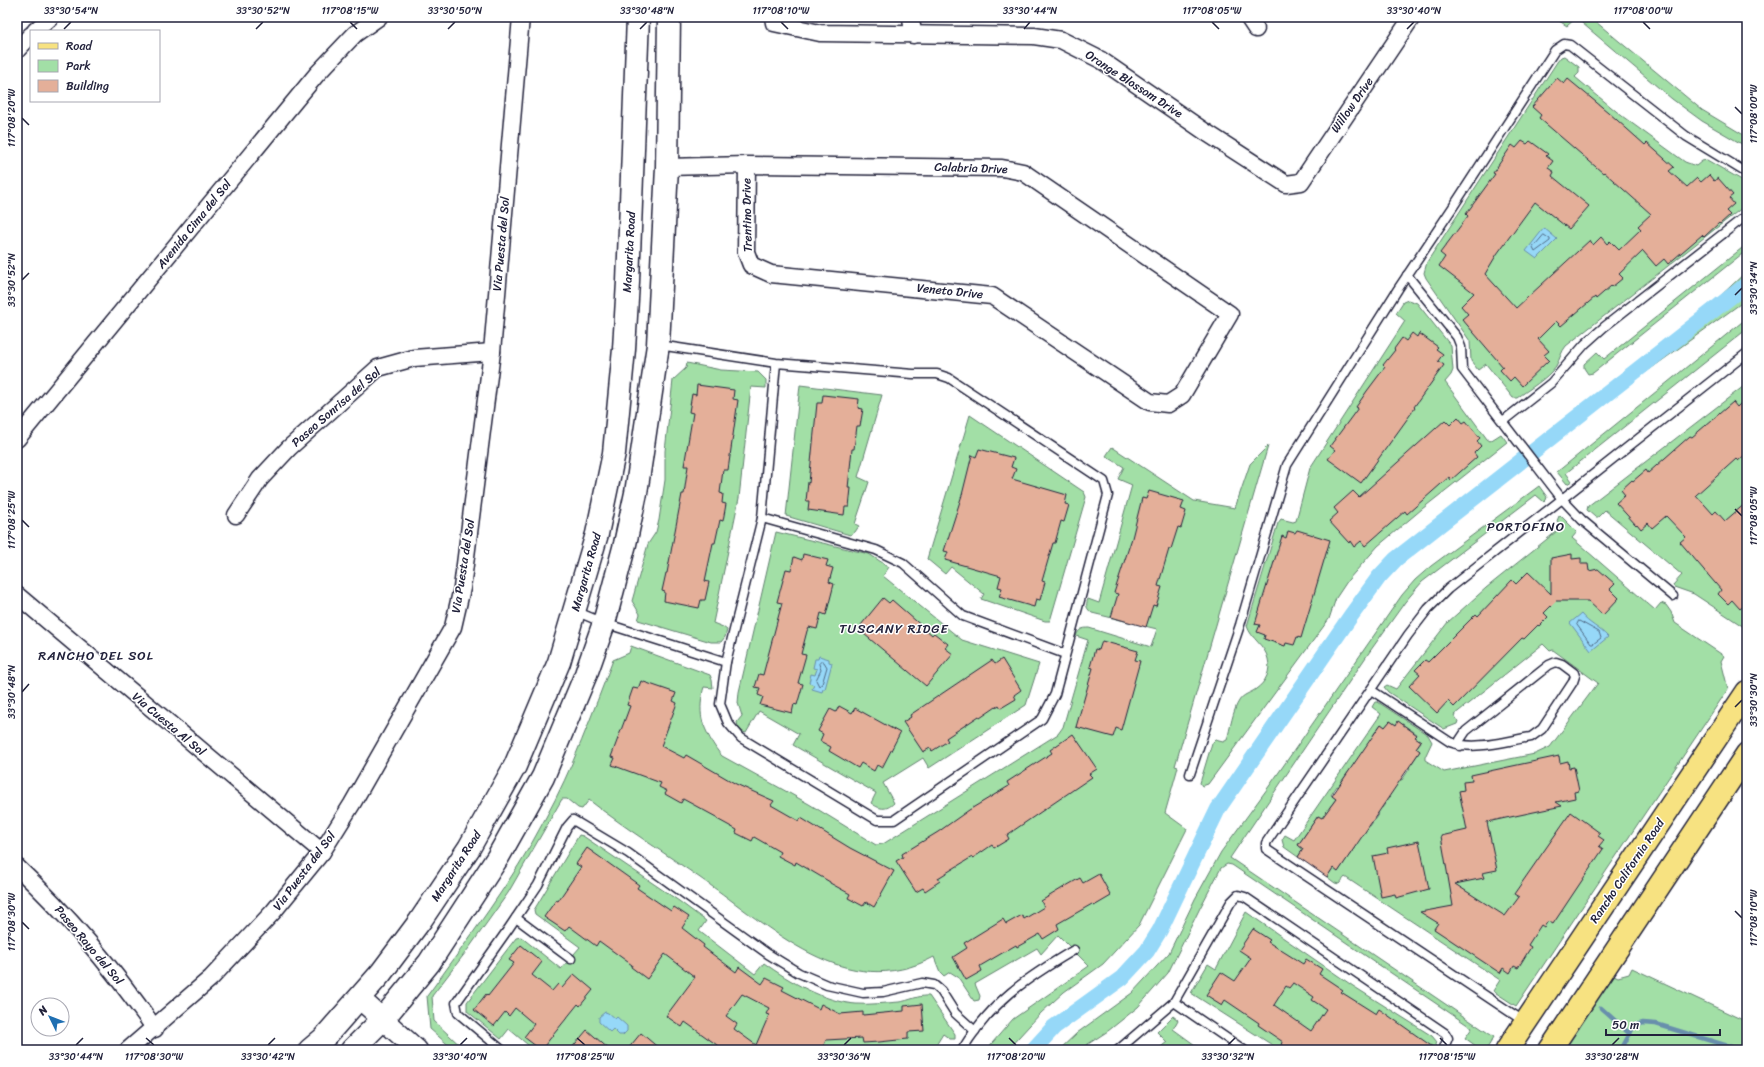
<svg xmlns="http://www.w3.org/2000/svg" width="1764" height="1067" viewBox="0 0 1764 1067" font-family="Sriracha,sans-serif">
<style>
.green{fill:#a2dfa6;stroke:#628070}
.water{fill:#96d8f8;stroke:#688fac}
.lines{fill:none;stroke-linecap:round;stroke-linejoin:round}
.shore{stroke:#506b87;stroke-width:1}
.stream{stroke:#688fac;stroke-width:4.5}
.canal{stroke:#96d8f8;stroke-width:16}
.building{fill:#e4af99;stroke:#22223b;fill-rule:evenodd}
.service-casing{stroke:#22223b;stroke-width:11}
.minor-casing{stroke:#22223b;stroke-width:19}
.tertiary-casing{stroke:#22223b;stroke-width:23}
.secondary-casing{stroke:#22223b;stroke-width:25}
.primary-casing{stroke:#22223b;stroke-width:25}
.service{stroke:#fff;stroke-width:8}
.minor{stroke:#fff;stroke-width:16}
.tertiary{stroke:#fff;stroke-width:20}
.secondary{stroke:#fff;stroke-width:22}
.primary{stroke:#f7e281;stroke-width:22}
.ticks{fill:none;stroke:#22223b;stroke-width:1.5}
.labels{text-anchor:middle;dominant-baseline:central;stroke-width:3;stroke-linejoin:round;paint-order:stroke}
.street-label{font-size:12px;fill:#22223b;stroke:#fff}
.neighbourhood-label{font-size:13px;letter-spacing:1px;fill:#22223b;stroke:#fff}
.neatline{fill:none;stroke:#22223b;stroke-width:1.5}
.ticks-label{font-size:10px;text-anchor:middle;fill:#22223b}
</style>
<rect width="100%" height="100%" fill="#fff"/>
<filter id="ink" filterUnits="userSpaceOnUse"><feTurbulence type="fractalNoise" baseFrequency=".025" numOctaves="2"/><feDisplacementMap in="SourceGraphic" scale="8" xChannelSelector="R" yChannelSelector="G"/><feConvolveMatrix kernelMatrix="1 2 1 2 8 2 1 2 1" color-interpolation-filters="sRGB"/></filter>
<g filter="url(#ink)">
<g class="green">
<polygon points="1553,17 1590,17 1702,110 1747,137 1747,147 1702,121 1672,99 1576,18 1567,26"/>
<path d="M1564,56L1579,67V73L1575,77L1622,116L1685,162L1696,166L1702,161L1707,160L1747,183V204L1566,346C1561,352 1560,359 1556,366C1547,379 1529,389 1517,398H1513L1486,364L1478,370L1471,361L1470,341L1426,278L1424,273L1427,262L1557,62L1561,57Z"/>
<polygon points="1747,244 1747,250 1593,373 1588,374 1584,368 1584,364 1597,352 1604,359"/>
<path d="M1747,271V299L1631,383L1545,448L1393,569L1361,608L1216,821L1206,841L1199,837C1229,783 1266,734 1301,683C1334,635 1364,583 1408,544L1683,331Z"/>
<path d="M1408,300L1417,303L1451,346L1453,370L1451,375L1445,382L1487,439L1490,441L1501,434L1507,442L1422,509L1378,546L1348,580L1336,598L1329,619L1208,784L1202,786L1200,783L1212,743L1215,740L1223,742L1227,740C1230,729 1233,710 1239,701C1243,694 1251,693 1256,689C1266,682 1271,671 1268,659C1265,645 1251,639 1247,626L1278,523L1281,519L1293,522L1296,521L1310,468L1405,321L1396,313L1403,302Z"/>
<polygon points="1747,318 1747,329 1566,473 1572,481 1567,484 1557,472"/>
<polygon points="687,363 721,370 758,372 766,380 766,388 751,387 739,498 713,623 723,627 727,630 725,637 721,642 711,642 638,620 640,614 632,601 648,544 656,532 659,520 665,480 665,451 673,380 686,368"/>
<polygon points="800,385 882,395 858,477 869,482 855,524 859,526 855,532 850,535 786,516"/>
<polygon points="1744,386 1747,388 1747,622 1744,627 1694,594 1674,587 1673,585 1682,575 1605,510 1598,517 1595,517 1587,510 1588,506"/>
<polygon points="970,415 1084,492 1086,497 1050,621 1045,621 981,599 984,594 951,567 945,574 927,559"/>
<path d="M1268,446L1175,766L1178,767L1165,813L1187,829L1139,925L1103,964L1064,992L1041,1013L1007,1050H986L1013,1019L1089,966L1058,935L1041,954L1037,948L975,984L980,996L979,1000L974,1001L958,977L950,972L944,976L940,972L934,957C846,1004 771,927 703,880C665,853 626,829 589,800L582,809L578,808L567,799H562L508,893L469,948L432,996L434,1021L465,1050H454L430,1029L427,996C469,938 512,882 545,819C573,768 592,714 613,660L629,653L631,646L710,675L712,680L713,688L704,687C701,696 700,710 702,719C704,729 715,749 722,756L809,804L876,845L883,844L1058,734L1063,727L1088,640L1076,636C1079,629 1082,628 1089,628L1151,647L1157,629L1092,613C1087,609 1085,606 1088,599L1099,603L1132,485L1118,479L1124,467L1106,456L1112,447L1194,501L1235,508L1250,464Z"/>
<polygon points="1539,486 1547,497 1546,500 1544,502 1536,495 1422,582 1405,602 1368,654 1230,858 1494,1037 1486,1050 1473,1050 1476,1046 1465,1038 1472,1028 1232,865 1227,864 1221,868 1200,908 1168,973 1138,1007 1108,1031 1079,1050 1059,1050 1077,1033 1132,993 1169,953 1195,899 1221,852 1270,785 1402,595 1415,580 1431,566"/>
<polygon points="1559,516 1562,517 1577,532 1572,538 1655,610 1661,603 1666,605 1671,612 1675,623 1724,656 1721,661 1728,689 1516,1006 1493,991 1500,980 1345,877 1339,884 1335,883 1327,877 1333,868 1338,872 1346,860 1338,854 1340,850 1349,856 1357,844 1354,841 1366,823 1370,826 1379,813 1370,807 1373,802 1382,808 1389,798 1384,795 1397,777 1402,780 1410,768 1400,761 1412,763 1420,751 1416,748 1421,742 1415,737 1417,734 1399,722 1396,725 1390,721 1385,727 1381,724 1373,735 1383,742 1353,773 1349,771 1341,782 1351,789 1348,793 1337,786 1331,795 1336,799 1329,808 1336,813 1323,820 1318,816 1298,845 1303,849 1298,857 1284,847 1282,840 1285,835 1294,840 1381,714 1372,707 1375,702 1378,702 1428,735 1432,742 1425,757 1425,760 1444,772 1535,754 1550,747 1598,683 1553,650 1550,651 1543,644 1454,715 1458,721 1457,724 1444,729 1388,692 1384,687 1387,685 1396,689 1448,622 1486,588 1562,527 1557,521"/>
<path d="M776,532L869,554L889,567L883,576L962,640L1039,664L1026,705L929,768L923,758L883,783L894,803C886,811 879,809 871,803L876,793L793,745L799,734L759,711L746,733L743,732L738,727L737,722L742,716L738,703L739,692Z"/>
<path d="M579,835L583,836L679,901L706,921L699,931L755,974L764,963C789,981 824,1002 856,1004C870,1005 885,1003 899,1002C909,1001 918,995 929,996L955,1034V1039H950L943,1034L933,1050H534L509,1029L501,1039L467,1011V1002L516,938L521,937L561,969L580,947L535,914L534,910Z"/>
<polygon points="1246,912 1353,986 1432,1036 1437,1042 1434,1050 1280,1050 1191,993 1208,964 1216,969"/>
<polygon points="1632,968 1747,1022 1747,1050 1563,1050 1614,975 1618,977 1629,974"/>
<polygon points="1173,1016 1178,1020 1173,1029 1202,1050 1157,1050 1167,1042 1157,1032"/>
</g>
<g class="water">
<polygon points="1544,228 1557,239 1537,259 1526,251"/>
<path d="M1581,614C1589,624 1600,628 1608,637L1591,651L1570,623Z"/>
<polygon points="819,656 829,659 829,662 832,663 825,689 823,689 822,692 812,689 814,685 809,683 811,674 815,675 817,669 813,668 815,659 818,659"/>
<polygon points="605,1012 608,1013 615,1019 617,1017 627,1026 627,1031 623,1035 619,1035 613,1029 610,1032 599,1022 599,1017"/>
</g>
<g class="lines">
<g class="shore">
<polygon points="1544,235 1550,239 1550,241 1535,252 1533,248"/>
<polygon points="1579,621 1599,632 1601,638 1593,644 1591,644 1577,625"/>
<polygon points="822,661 824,662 827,667 822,684 819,686 816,680 821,670 819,664"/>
</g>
<g class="stream">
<polyline points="1601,1008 1630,1034"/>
<polyline points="1621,1050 1634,1026 1643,1023 1656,1024 1741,1050"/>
</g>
<polyline class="canal" points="1033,1050 1054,1027 1122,978 1147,951 1160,930 1218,809 1350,617 1379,577 1396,559 1747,284"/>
</g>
<g class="building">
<polygon points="1557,78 1564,84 1568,79 1608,112 1645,145 1647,143 1674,167 1669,171 1687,187 1697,178 1701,182 1709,175 1714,181 1718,178 1733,195 1729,198 1734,204 1726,211 1730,215 1720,224 1719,223 1704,237 1702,235 1668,264 1664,259 1656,266 1643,251 1619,274 1623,278 1612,287 1611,286 1596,299 1595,297 1561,326 1556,321 1538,339 1549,351 1544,355 1549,360 1522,386 1514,377 1510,381 1500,370 1503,367 1462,319 1468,314 1461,306 1474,293 1439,266 1445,257 1440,253 1468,216 1466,214 1495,174 1493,173 1512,145 1516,148 1522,141 1527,144 1530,141 1548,154 1546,156 1553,161 1548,168 1554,172 1552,176 1589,206 1569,229 1535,202 1497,254 1485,274 1516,308 1590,240 1593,245 1601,237 1607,244 1610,241 1619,250 1641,229 1638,226 1651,214 1604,172 1603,173 1539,118 1541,115 1532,107"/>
<polygon points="1412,333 1417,337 1419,333 1438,347 1436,349 1443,354 1438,361 1444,365 1414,407 1415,408 1405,422 1361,483 1328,459 1335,450 1330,446 1358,408 1356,407 1367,391 1385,367 1383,365 1395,350 1394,349 1402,338 1406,341"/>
<polygon points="697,385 734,390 733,399 738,400 728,470 723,470 720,493 723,494 722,503 726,504 723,521 720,520 715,543 713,543 705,581 709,582 705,600 701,600 699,608 664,601 665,592 662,591 666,573 667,573 682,494 684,494 688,466 684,466 693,413 689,412 692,394 696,395"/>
<polygon points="823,395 859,399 858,408 863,409 860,426 857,426 854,449 852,449 848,488 851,488 849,507 845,507 844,515 808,510 809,501 806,501 808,482 809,483 817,403 822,403"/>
<polygon points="1747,397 1747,453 1738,461 1736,459 1696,495 1713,514 1716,511 1725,521 1747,502 1747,603 1740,609 1732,600 1728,604 1718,594 1721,590 1680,542 1686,537 1666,516 1652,528 1648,523 1641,529 1637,524 1636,525 1616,503 1625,495 1621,490 1632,480 1633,481 1646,470 1648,473 1690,436 1692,437 1733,402 1737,407"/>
<polygon points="1458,417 1463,423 1466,421 1480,438 1477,441 1481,446 1474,453 1477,457 1451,480 1449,477 1407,514 1405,511 1365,546 1361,541 1354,547 1350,541 1349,543 1329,521 1338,513 1334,508 1353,491 1359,497 1445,420 1450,425"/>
<polygon points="979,449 1014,458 1011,467 1016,469 1012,479 1067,495 1065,504 1069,505 1064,522 1061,521 1055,543 1053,543 1042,581 1045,582 1040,600 1036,599 1034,607 999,597 1002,588 998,587 1001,576 945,560 948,552 944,551 962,495 972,455 976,457"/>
<polygon points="1149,491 1184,501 1181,509 1186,511 1181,528 1178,527 1171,549 1169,549 1158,586 1162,587 1156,606 1153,605 1146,627 1111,617 1118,594 1114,593 1132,538 1142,498 1146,499"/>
<polygon points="1297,530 1330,540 1301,638 1297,637 1294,645 1286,643 1285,646 1264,639 1265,635 1257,632 1260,625 1255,624 1282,536 1286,538 1288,531 1295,533"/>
<polygon points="803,554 828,560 826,566 833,568 829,582 834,584 826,615 821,613 817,629 809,627 807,631 801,654 806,655 798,683 803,684 797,705 794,704 792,713 760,705 763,697 758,695 760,688 755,687 759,674 763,675 778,618 782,603 777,602 786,569 791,570 794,557 802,560"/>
<polygon points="1572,554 1572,559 1581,558 1581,564 1588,564 1589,571 1598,569 1615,584 1610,589 1619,598 1603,615 1588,601 1556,601 1544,613 1548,617 1539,626 1538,625 1524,639 1522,638 1454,707 1448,701 1437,713 1409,686 1420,674 1415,670 1425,660 1428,662 1476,614 1478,616 1512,580 1516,584 1528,572 1551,594 1551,558"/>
<polygon points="883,598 889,603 892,600 932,635 934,633 948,644 945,648 953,654 926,686 864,634 868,631 861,625"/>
<polygon points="1102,641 1138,651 1135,660 1140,661 1121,730 1116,728 1113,737 1076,727 1093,668 1090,667 1095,649 1099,650"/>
<polygon points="1002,659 1021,690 1014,695 1016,699 1001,708 999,705 980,718 979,716 946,738 948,741 932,751 930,748 923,752 903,722 911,717 910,715 992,660 995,664"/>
<polygon points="641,681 676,693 673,701 677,703 661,746 684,758 686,755 736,784 774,801 771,805 799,821 801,818 850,848 894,871 874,907 866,902 863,906 848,898 850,894 830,883 830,882 796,862 795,865 778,856 780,852 754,837 752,841 736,833 737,830 717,819 718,818 683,799 681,803 665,794 667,791 659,787 661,783 612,765 615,758 611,757 630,706 627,705 633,688 638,689"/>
<polygon points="839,706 852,713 855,708 900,733 882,768 877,765 874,771 861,763 858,768 829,751 831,747 820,741 823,734 818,731 830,709 836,712"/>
<polygon points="1390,721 1396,725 1398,721 1417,735 1415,737 1421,741 1416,748 1420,751 1338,872 1333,868 1327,877 1298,857 1303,849 1298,845 1318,816 1322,818 1336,799 1332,796 1381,724 1385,727"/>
<polygon points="1073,734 1097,769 1089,774 1092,777 1007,835 1009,839 994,848 992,845 973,858 972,857 938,878 940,881 925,891 923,888 916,892 896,861 903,857 902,854 938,832 969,810 1009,786 1007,782 1052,753 1050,750"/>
<polygon points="1559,756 1560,763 1568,761 1569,768 1574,767 1579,791 1574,792 1575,798 1556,802 1562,806 1487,822 1497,870 1482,873 1484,878 1455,884 1505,916 1519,897 1514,894 1571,812 1600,833 1598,836 1604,840 1599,846 1603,849 1553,924 1548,921 1544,927 1541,925 1528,945 1531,947 1518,968 1514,966 1510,973 1503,968 1500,973 1434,929 1438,923 1420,912 1453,906 1441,836 1467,830 1459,791 1464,790 1463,782 1472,781 1471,775"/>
<polygon points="1419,841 1429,889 1396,898 1395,894 1381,897 1373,856 1388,853 1387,848"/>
<path d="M587,848L639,885L637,888L671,911L674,907L689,917L682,928L704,945L703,947L736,972L739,967L762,984L766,978L784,987L782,990L819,1009L821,1004L840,1014L863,1012V1015L904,1011V1006L922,1004L924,1031L908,1032V1039L879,1042L863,1043L862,1038L826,1040L822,1050H724L685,1022L682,1027L666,1016L695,977L665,954L647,979L631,967L632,965L599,941L596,946L569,926L565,931L544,917L556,900L558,901L581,867L576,864ZM742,994L769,1008L766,1014L769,1015L756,1045L734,1029L737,1024L726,1016Z"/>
<polygon points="1099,874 1111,896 1094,906 1092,904 1057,924 1059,929 1043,939 1040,934 1017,947 1016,945 980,966 982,971 966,980 953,957 967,948 964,943 1003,919 1006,924 1022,915 1024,919 1044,907 1041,901 1066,886 1080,878 1083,883"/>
<path d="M1253,929L1270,940L1268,942L1303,964L1306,959L1322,969L1319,974L1343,990L1341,992L1376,1014L1379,1009L1437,1050H1290L1282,1045L1283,1042L1258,1025L1259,1023L1225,1000L1222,1005L1206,995L1221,972L1235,981L1251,958L1239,950ZM1293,983L1314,997L1312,1000L1326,1009L1311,1031L1274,1005L1286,986L1289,988Z"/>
<polygon points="521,945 542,962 532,975 552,991 558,984 562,988 574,974 593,990 580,1006 578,1004 541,1050 524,1037 534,1024 515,1008 509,1016 505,1012 494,1026 474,1010 486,994 488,996 514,963 509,960"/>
<polygon points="587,1030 610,1050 570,1050"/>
<polygon points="641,1033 661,1050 627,1050"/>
</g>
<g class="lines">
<g class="service-casing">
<g id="service">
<polyline points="1407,275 1457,337 1461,347 1462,369 1562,499 1582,520 1673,596"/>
<polyline points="659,345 776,363 913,374 937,374 949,378 1104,481 1108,495 1055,694 1042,719 894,820 877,820 741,738 728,723 720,704 726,662 762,518 776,363"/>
<polyline points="1503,421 1551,383 1585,344 1604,327 1747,215"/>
<polyline points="762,518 876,550 903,563 963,616 1065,654"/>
<polyline points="575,611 604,623 726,662"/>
<path d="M1371,690L1450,742C1475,751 1505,741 1531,737L1542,729L1573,682L1575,676L1574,673L1562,664L1556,662L1549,665L1466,731L1460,740V746"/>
<polyline points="1190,774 1240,625 1287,465 1398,289 1453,207 1555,50 1564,44 1570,45 1686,136 1747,173"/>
<polyline points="516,918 571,959"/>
<polyline points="1174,1002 1244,1050"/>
<polyline points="1525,1022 1266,849 1266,843 1408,635 1428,609 1448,589 1747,353"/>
<polyline points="502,1050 458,1013 456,1003 509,928 538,885 567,827 573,820 628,853 768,954 799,973 827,985 863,993 883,992 922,983 934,985 941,991 955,1013 975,1031"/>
<path d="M962,1050C992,1001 1025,979 1074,950"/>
<polyline points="1118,1050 1174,1002 1231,902 1238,895 1245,897 1445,1033 1448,1038 1443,1050"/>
</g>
</g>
<g class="minor-casing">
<g id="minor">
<polyline points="773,17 774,23 820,33 1034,36 1061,40 1101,60 1204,131 1286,184 1301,182 1412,17"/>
<polyline points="911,17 913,35"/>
<polyline points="1248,17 1256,29"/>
<polyline points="35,31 51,17"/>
<polyline points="17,50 31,35"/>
<polyline points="667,167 747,165 1002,168 1023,172 1230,314 1182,395 1168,404 1150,402 992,296 771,274 751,265 746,252 747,165"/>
<polyline points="17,439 317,74 355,34 379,17"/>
<polyline points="236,515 260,479 289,448 378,368 414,358 492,352"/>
<polyline points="17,595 322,852"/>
<path d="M17,867C68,915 115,971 155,1029"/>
<polyline points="128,1050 211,978 273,912 322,852 352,804 453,627 462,588 492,352 521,17"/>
</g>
</g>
<g class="tertiary-casing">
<polyline id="tertiary" points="359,998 417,1050"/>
</g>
<g class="secondary-casing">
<g id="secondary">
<polyline points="310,1050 323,1039 381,973 420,921 469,848 515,766 559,662 597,534 614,453 624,349 628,282 638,17"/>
<polyline points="352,1050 383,1019 429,963 498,857 543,777 586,674 604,623 625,544 636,493 658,345 667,167 669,17"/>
</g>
</g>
<g class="primary-casing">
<g id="primary">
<polyline points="1507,1050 1747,692"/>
<polyline points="1550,1050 1747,754"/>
</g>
</g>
<use href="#service" class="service"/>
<use href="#minor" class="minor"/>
<use href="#tertiary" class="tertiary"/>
<use href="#secondary" class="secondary"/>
<use href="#primary" class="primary"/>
</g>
</g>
<path class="ticks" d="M350,22L357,29M781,22L788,29M1212,22L1219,29M1643,22L1650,29M64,29L71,22M256,29L263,22M448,29L455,22M640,29L647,22M1024,29L1030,22M1407,29L1414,22M1735,107L1742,114M22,118L29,125M22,280L29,273M1735,295L1742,288M1735,509L1742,516M22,520L29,527M22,692L29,684M1735,707L1742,700M1735,911L1742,918M22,922L29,929M146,1038L154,1045M577,1038L585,1045M1009,1038L1016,1045M1440,1038L1447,1045M76,1045L83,1038M268,1045L275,1038M460,1045L467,1038M844,1045L851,1038M1228,1045L1235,1038M1612,1045L1619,1038"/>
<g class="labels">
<g class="street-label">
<text transform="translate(1134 84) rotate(33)">Orange Blossom Drive</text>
<text transform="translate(1352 105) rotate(-55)">Willow Drive</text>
<text transform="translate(971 168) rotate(2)">Calabria Drive</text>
<text transform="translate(747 215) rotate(-91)">Trentino Drive</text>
<text transform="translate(194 224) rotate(-51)">Avenida Cima del Sol</text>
<text transform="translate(501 244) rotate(-85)">Via Puesta del Sol</text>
<text transform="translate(629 252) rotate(-87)">Margarita Road</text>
<text transform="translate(950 291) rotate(6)">Veneto Drive</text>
<text transform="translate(336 407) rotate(-41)">Paseo Sonrisa del Sol</text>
<text transform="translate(463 566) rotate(-81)">Via Puesta del Sol</text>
<text transform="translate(586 572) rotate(-74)">Margarita Road</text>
<text transform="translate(169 724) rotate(40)">Via Cuesta Al Sol</text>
<text transform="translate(456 866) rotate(-57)">Margarita Road</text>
<text transform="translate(304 871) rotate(-53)">Via Puesta del Sol</text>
<text transform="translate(1627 871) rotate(-56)">Rancho California Road</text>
<text transform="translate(89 945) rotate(50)">Paseo Rayo del Sol</text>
</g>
<g class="neighbourhood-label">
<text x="1526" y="526">PORTOFINO</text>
<text x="894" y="628">TUSCANY RIDGE</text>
<text x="96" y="655">RANCHO DEL SOL</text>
</g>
</g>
<rect width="1764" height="1067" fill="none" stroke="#fff" stroke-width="44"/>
<rect x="30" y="30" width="130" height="72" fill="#ffffff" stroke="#a7a7b1"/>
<rect x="38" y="43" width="20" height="6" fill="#f7e281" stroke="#a7a7b1"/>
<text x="66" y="50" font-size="12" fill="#22223b">Road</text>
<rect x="38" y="60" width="20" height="12" fill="#a2dfa6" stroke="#a7a7b1"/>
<text x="66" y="70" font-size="12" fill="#22223b">Park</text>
<rect x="38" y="80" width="20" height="12" fill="#e4af99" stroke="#a7a7b1"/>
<text x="66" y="90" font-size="12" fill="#22223b">Building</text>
<g transform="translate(50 1017) rotate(313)"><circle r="19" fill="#ffffff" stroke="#a7a7b1"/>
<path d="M0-3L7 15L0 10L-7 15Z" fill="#1f6fb2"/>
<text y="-6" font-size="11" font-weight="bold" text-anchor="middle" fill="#22223b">N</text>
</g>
<path d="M1606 1029v6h114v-6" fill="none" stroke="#22223b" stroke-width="2"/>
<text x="1612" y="1029" font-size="12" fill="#22223b" stroke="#ffffff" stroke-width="3" paint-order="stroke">50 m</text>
<rect x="22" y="22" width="1720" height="1023" class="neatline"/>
<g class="ticks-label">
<text x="71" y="14">33°30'54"N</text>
<text x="263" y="14">33°30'52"N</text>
<text x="350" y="14">117°08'15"W</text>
<text x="455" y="14">33°30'50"N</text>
<text x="647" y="14">33°30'48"N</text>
<text x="781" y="14">117°08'10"W</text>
<text x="1030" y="14">33°30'44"N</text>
<text x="1212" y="14">117°08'05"W</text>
<text x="1414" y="14">33°30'40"N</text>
<text x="1643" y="14">117°08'00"W</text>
<text transform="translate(1753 114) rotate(-90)" y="4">117°08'00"W</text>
<text transform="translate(11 118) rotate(-90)" y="4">117°08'20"W</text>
<text transform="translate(11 280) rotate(-90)" y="4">33°30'52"N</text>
<text transform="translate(1753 288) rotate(-90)" y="4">33°30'34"N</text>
<text transform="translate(1753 516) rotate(-90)" y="4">117°08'05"W</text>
<text transform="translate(11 520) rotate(-90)" y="4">117°08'25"W</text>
<text transform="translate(11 692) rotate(-90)" y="4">33°30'48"N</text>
<text transform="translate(1753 700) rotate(-90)" y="4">33°30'30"N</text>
<text transform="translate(1753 918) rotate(-90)" y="4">117°08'10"W</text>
<text transform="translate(11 922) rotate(-90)" y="4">117°08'30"W</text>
<text x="76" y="1060">33°30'44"N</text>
<text x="154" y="1060">117°08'30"W</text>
<text x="268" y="1060">33°30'42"N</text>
<text x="460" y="1060">33°30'40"N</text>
<text x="585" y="1060">117°08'25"W</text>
<text x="844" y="1060">33°30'36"N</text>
<text x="1016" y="1060">117°08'20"W</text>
<text x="1228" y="1060">33°30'32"N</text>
<text x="1447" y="1060">117°08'15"W</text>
<text x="1612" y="1060">33°30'28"N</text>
</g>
</svg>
